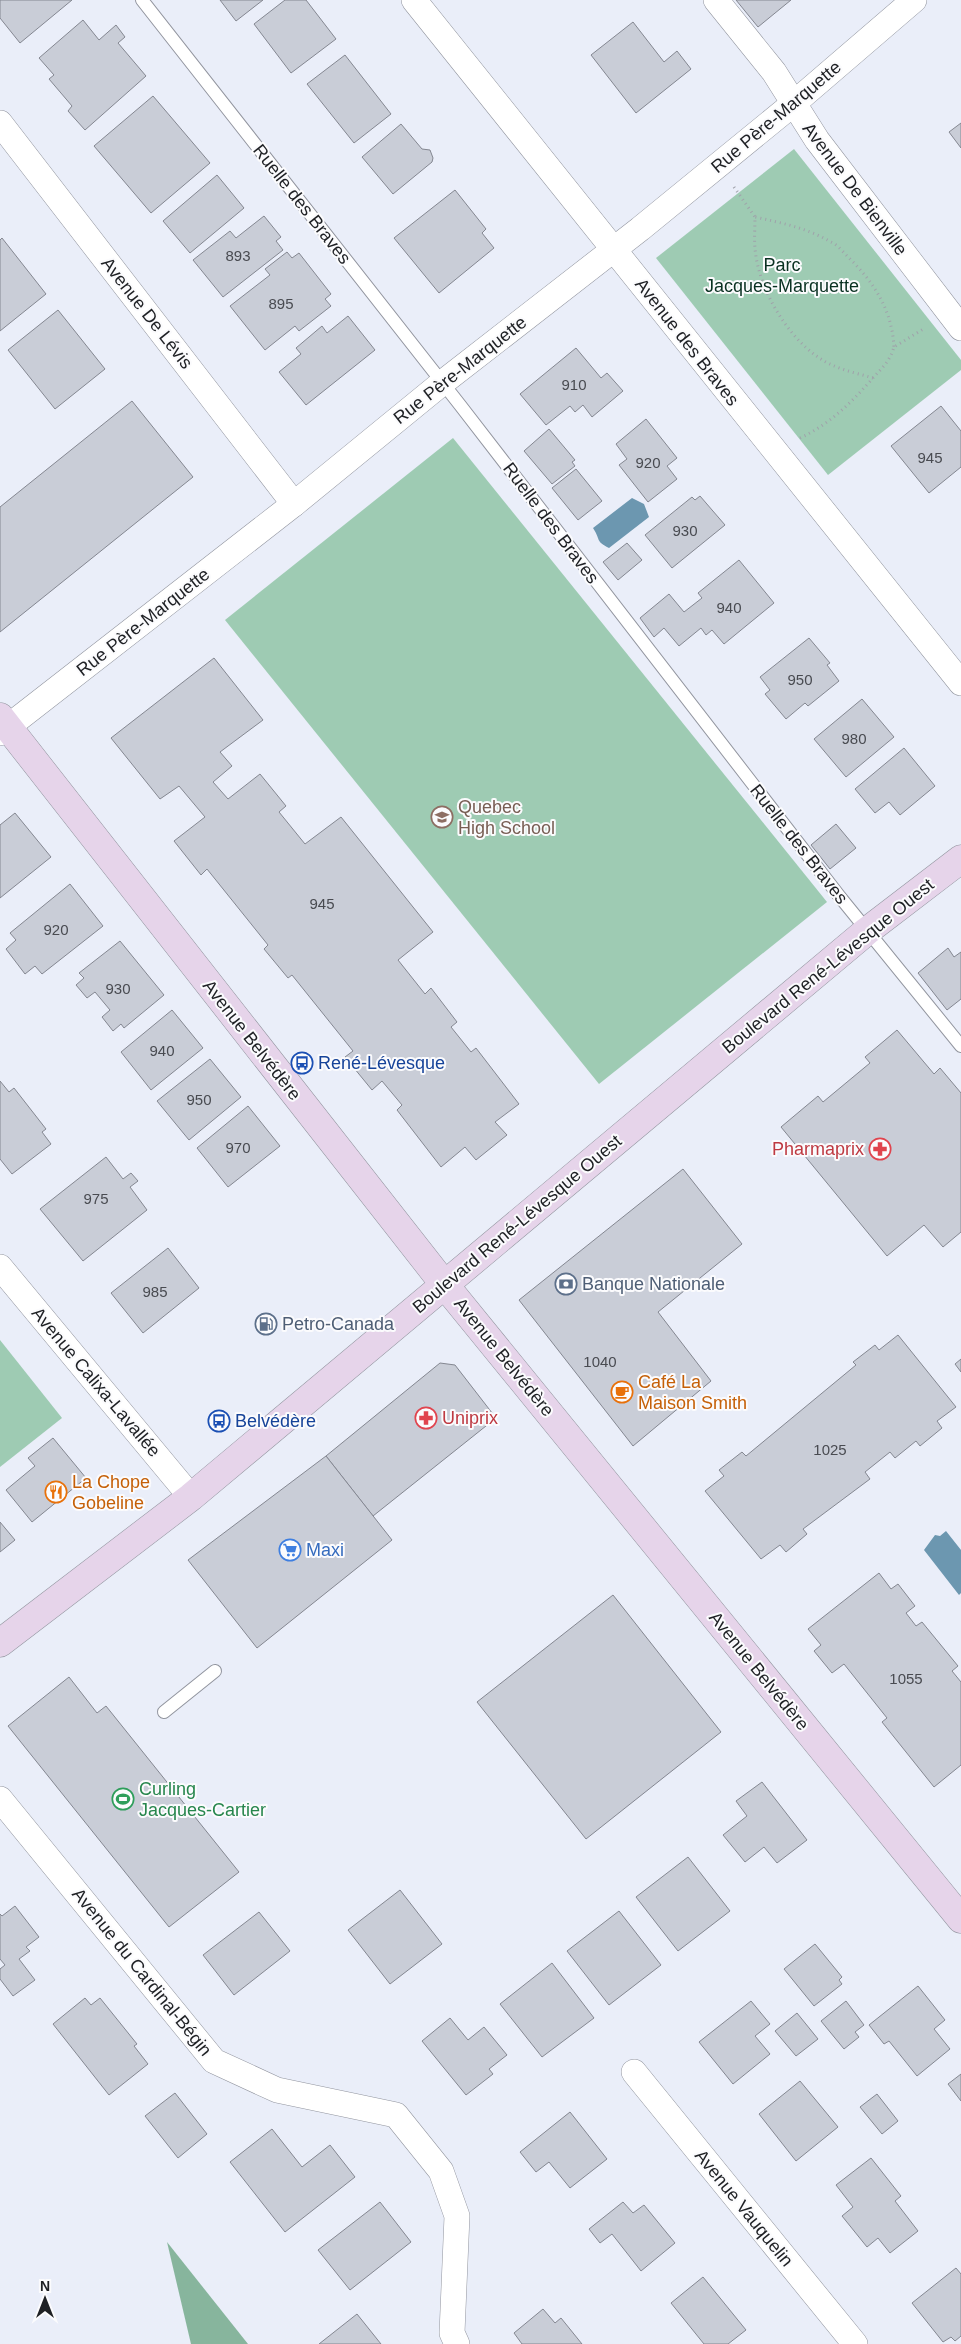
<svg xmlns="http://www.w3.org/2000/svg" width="961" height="2344" viewBox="0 0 961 2344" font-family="Arial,sans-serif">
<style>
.green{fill:#9ecbb3}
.forest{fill:#87b59d}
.water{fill:#6c97b0}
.building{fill:#c9cdd7;stroke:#848791}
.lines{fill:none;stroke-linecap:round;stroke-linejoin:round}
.lane-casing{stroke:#92959f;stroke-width:14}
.street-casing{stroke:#92959f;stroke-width:26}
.secondary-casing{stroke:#92959f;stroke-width:29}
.path{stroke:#9fa2aa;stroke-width:3;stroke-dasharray:1 4;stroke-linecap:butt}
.lane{stroke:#fff;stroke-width:12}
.street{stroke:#fff;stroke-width:25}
.secondary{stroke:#e6d4ea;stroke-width:28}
.labels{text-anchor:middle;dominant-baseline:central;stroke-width:4;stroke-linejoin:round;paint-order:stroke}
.number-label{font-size:15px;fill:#494b51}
.street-label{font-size:18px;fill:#1e2024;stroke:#fbfbfd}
.park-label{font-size:18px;fill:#093121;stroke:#fbfbfd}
.education-label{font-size:18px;fill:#785e54;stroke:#fbfbfd;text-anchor:start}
.transit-label{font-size:18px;fill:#164399;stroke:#fbfbfd;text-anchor:start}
.health-label{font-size:18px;fill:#be3a42;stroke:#fbfbfd;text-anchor:end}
.service-label{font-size:18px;fill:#4e5e75;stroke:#fbfbfd;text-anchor:start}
.food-label{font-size:18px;fill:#c56008;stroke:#fbfbfd;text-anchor:start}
.shop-label{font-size:18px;fill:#366cbe;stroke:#fbfbfd;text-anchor:start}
.leisure-label{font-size:18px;fill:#27864d;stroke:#fbfbfd;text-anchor:start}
</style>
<rect width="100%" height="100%" fill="#eaeef9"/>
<g class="green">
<polygon points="794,149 961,360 961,370 828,475 656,258"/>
<polygon points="453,438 827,902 599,1084 225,620"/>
<polygon points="0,1340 62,1418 0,1467"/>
</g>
<polygon class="forest" points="167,2242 248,2344 191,2344"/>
<g class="water">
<path d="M632,498L644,504L649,517L609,548C595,541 601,540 593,528Z"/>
<polygon points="946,1531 961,1550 961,1593 959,1595 924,1550 935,1535 940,1536"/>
</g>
<g class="building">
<polygon points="0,0 72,0 20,43 0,18"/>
<polygon points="220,0 263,0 236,21"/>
<polygon points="285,0 306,0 336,39 291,73 254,24"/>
<polygon points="736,0 791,0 758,27"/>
<polygon points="83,20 99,40 116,25 125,37 118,43 146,76 85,130 68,111 72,106 49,79 54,75 39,58"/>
<polygon points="633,22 664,62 677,51 691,69 636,113 591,55"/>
<polygon points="345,55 391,114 354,143 307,84"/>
<polygon points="153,96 210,163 151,213 94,146"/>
<polygon points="961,123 961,148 949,132"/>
<polygon points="401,124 422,149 430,150 433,158 432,162 393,194 362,157"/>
<polygon points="217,175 244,208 190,253 163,221"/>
<polygon points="455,190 486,229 482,233 494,248 439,293 394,238"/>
<polygon points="264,216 281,237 276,241 283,250 223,297 193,260 230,231 236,238"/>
<polygon points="2,238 46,294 0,331 0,240"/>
<polygon points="287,252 292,258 299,253 331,294 325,299 331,306 299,331 295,326 265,350 230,306 270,275 265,269"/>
<polygon points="58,310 105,369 55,409 8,350"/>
<polygon points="348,316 375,350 306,405 279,372 301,354 296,348 322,326 327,333"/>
<polygon points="576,348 601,378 607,373 623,391 592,417 583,405 575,412 570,406 546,425 520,394"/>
<polygon points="132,401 193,477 0,632 0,507"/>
<polygon points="941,406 961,431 961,467 929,493 891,446"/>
<polygon points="646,419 677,458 667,466 677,479 648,502 619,465 627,459 616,444"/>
<polygon points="549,429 575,460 572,462 575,466 552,484 524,451"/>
<polygon points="576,469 602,501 578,520 552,488"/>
<polygon points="700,496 725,525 672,568 645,535 692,497 695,500"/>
<polygon points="627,543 642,560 618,580 603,562"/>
<polygon points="739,560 774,603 724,644 712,630 706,635 701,628 679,646 664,628 654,637 640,618 669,594 684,612 702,598 698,593"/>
<polygon points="809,638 830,663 827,665 839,681 808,706 805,703 786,719 765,694 770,690 760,677"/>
<polygon points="214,658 263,720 220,752 232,766 213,782 228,799 260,774 286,806 279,812 305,844 341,817 433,932 398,960 425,994 431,988 457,1022 451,1027 471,1052 476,1048 519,1104 495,1122 507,1135 476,1160 465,1147 441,1167 397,1110 402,1105 382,1081 372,1090 345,1057 353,1051 292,975 288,978 264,949 268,945 207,869 201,875 174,841 205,817 179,786 160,799 111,738"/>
<polygon points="862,699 894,737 846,777 814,739"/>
<polygon points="904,748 935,786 900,815 889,802 875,813 855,789"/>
<polygon points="15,813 51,857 0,898 0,825"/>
<polygon points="836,824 856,848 830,869 811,845"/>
<polygon points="70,884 103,926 42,974 35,966 25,974 6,949 16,940 10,933"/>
<polygon points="120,941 164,995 124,1028 121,1024 113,1031 102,1017 110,1010 95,992 87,998 76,985 84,978 79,973"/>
<polygon points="948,948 954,957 961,952 961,999 947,1010 918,973"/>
<polygon points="172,1010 203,1048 151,1090 121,1052"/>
<polygon points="897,1030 934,1074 940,1068 961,1093 961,1232 943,1247 924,1225 887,1256 781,1127 818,1096 823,1102 870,1063 865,1057"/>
<polygon points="210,1059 241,1097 189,1140 157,1101"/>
<polygon points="0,1081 9,1092 14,1088 46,1129 42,1132 51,1144 12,1174 0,1159"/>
<polygon points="248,1106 280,1146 228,1187 197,1148"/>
<polygon points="106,1157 123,1179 131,1173 138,1181 130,1187 147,1210 83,1261 40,1209"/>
<polygon points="683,1169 742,1244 658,1312 711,1381 633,1446 519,1300"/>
<polygon points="168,1248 199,1288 143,1333 111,1293"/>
<polygon points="898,1335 956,1407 937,1421 942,1428 920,1446 916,1441 895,1458 890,1452 865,1472 870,1479 803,1529 807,1534 786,1552 780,1545 761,1559 705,1491 724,1476 719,1470 742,1452 746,1456 856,1365 853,1362 875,1345 879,1350"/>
<polygon points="961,1359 961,1372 955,1364"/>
<polygon points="440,1363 455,1365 496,1418 373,1516 326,1456"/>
<polygon points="53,1438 86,1478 32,1522 6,1490 35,1466 28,1458"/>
<polygon points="326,1456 392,1540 257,1648 188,1560"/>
<polygon points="0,1522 15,1540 0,1552"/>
<polygon points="879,1573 891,1589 898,1584 915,1606 906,1613 916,1626 922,1622 958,1666 952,1671 961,1682 961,1765 934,1787 882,1722 887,1718 844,1664 832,1673 814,1651 821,1645 808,1629"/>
<polygon points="613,1595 721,1732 586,1839 477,1702"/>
<polygon points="69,1677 97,1713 106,1706 239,1872 169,1927 8,1726"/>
<polygon points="762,1782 807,1840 777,1863 764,1847 745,1862 723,1835 747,1816 736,1801"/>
<polygon points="688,1857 730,1911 678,1951 636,1897"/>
<polygon points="400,1890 442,1944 390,1984 348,1930"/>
<polygon points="15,1906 39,1937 26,1947 30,1951 19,1959 35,1980 13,1996 0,1979 0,1969 5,1965 0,1959 0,1914 2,1916"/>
<polygon points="619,1911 661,1965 609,2005 567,1951"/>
<polygon points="259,1912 290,1951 234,1995 203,1955"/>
<polygon points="815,1944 842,1977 839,1980 842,1984 814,2006 784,1969"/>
<polygon points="552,1963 594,2018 542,2057 500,2004"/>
<polygon points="918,1986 945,2020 934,2029 950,2049 917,2076 889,2041 884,2044 869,2025"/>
<polygon points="85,1998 91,2005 100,1998 137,2044 134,2046 148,2064 109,2095 53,2024"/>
<polygon points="751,2001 770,2024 755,2036 770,2054 733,2084 699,2042"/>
<polygon points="846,2001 864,2025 855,2032 859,2037 844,2049 821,2021"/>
<polygon points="797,2013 818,2039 796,2056 775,2031"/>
<polygon points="450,2018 468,2040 484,2027 507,2055 489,2069 493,2074 466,2095 422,2041"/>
<polygon points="961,2074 961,2101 948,2084"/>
<polygon points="800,2081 838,2127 796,2161 759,2114"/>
<polygon points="175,2093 207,2134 178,2158 145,2116"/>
<polygon points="877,2094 898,2121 882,2134 860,2107"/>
<polygon points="570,2112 607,2159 570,2188 549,2162 536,2172 520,2152"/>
<polygon points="272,2129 302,2167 330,2145 355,2177 285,2232 230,2162"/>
<polygon points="871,2158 901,2196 895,2201 918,2231 890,2253 878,2238 867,2247 842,2216 853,2207 836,2185"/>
<polygon points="380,2202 411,2242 350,2290 318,2250"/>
<polygon points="623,2202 633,2213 644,2205 675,2243 641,2271 612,2234 600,2243 589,2229"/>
<polygon points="956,2268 961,2274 961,2336 955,2341 951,2337 943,2342 912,2303"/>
<polygon points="703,2277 746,2330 728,2344 704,2344 671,2303"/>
<polygon points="543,2309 555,2323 561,2318 582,2344 522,2344 514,2333"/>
<polygon points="357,2314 381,2344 319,2344"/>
</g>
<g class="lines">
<g class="lane-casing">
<g id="lane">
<polyline points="142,0 460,405 840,897 961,1046"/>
<polyline points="164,1712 215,1671"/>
</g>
</g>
<g class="street-casing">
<g id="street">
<polyline points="414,0 961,683"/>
<polyline points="716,0 774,72 817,140 961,328"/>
<polyline points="0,123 294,504"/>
<polyline points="0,733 294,504 442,383 640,229 793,104 914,0"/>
<polyline points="0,1267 191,1497"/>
<polyline points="0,1799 214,2061 277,2090 396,2115 441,2171 457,2216 452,2333 457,2344"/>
<polyline points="634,2072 855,2344"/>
</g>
</g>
<g class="secondary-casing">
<g id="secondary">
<polyline points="0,717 444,1284 961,1919"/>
<polyline points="0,1643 191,1497 867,931 961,859"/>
</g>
</g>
<g class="path">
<polyline points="734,187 755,217"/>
<path d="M873,378C860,374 845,371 832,365C793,348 758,291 755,248C754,238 755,227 755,217C782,223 807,228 831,242C838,245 843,252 848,257C874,282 892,310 894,347"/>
<path d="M800,438C830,424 851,403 872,379C882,368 890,361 894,347L925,328"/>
</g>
<use href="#lane" class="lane"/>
<use href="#street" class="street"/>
<use href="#secondary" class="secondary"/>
</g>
<defs>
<g id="school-ring" transform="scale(1.125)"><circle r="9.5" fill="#fbfbfd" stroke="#8d6e63" stroke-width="1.5"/><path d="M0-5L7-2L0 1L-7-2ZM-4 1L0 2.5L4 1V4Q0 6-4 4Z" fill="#8d6e63"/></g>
<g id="bus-ring" transform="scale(1.125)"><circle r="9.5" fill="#fbfbfd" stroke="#1a4fb4" stroke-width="1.5"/><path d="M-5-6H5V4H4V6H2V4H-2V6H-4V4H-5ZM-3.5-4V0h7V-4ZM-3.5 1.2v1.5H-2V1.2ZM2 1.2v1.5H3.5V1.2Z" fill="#1a4fb4"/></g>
<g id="pharmacy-ring" transform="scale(1.125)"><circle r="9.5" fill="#fbfbfd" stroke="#e0444e" stroke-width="1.5"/><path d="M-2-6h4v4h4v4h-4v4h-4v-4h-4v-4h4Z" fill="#e0444e"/></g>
<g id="bank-ring" transform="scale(1.125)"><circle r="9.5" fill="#fbfbfd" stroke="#5c6f8a" stroke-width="1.5"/><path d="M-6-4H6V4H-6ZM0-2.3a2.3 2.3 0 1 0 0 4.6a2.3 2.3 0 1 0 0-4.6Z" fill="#5c6f8a"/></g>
<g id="fuel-ring" transform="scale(1.125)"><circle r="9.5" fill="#fbfbfd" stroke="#5c6f8a" stroke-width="1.5"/><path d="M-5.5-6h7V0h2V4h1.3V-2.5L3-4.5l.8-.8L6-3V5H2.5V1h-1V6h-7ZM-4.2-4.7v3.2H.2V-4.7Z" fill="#5c6f8a"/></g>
<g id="cafe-ring" transform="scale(1.125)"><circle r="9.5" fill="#fbfbfd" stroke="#e8710a" stroke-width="1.5"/><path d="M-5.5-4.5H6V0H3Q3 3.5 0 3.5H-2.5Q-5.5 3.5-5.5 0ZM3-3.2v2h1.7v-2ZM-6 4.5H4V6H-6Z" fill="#e8710a"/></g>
<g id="restaurant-ring" transform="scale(1.125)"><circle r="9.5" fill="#fbfbfd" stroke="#e8710a" stroke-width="1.5"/><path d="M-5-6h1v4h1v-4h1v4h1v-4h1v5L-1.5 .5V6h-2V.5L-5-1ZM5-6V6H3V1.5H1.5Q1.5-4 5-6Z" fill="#e8710a"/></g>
<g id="supermarket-ring" transform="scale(1.125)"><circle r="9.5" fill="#fbfbfd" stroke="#3f7fe0" stroke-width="1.5"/><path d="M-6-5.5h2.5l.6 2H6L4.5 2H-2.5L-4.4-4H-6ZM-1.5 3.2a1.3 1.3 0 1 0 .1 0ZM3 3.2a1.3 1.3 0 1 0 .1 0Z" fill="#3f7fe0"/></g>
<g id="stadium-ring" transform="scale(1.125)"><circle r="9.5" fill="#fbfbfd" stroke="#2e9e5b" stroke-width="1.5"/><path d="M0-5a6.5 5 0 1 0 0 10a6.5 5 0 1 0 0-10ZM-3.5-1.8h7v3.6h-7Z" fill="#2e9e5b"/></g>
</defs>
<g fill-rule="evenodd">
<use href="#school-ring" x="442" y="817"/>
<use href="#bus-ring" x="302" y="1063"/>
<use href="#pharmacy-ring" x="880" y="1149"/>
<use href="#bank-ring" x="566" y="1284"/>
<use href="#fuel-ring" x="266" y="1324"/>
<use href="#cafe-ring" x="622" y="1392"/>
<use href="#pharmacy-ring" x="426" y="1418"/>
<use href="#bus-ring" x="219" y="1421"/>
<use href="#restaurant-ring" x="56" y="1492"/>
<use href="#supermarket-ring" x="290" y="1550"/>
<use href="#stadium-ring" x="123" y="1799"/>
</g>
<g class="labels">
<g class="number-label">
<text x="238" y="255">893</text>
<text x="281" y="303">895</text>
<text x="574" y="384">910</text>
<text x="930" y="457">945</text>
<text x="648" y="462">920</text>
<text x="685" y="530">930</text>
<text x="729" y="607">940</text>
<text x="800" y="679">950</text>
<text x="854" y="738">980</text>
<text x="322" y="903">945</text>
<text x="56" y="929">920</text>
<text x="118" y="988">930</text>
<text x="162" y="1050">940</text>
<text x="199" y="1099">950</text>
<text x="238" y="1147">970</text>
<text x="96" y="1198">975</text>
<text x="155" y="1291">985</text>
<text x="600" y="1361">1040</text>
<text x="830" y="1449">1025</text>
<text x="906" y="1678">1055</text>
</g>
<g class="street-label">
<text transform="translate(776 117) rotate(-40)">Rue Père-Marquette</text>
<text transform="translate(855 189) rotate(53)">Avenue De Bienville</text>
<text transform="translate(302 204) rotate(52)">Ruelle des Braves</text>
<text transform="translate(147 313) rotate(52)">Avenue De Lévis</text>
<text transform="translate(687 342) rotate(52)">Avenue des Braves</text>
<text transform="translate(460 370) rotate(-38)">Rue Père-Marquette</text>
<text transform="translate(551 523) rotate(53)">Ruelle des Braves</text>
<text transform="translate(143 622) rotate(-38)">Rue Père-Marquette</text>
<text transform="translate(799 844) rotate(52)">Ruelle des Braves</text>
<text transform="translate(828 966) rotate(-39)">Boulevard René-Lévesque Ouest</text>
<text transform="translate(252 1040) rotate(52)">Avenue Belvédère</text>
<text transform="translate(517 1224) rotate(-40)">Boulevard René-Lévesque Ouest</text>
<text transform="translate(504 1357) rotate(51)">Avenue Belvédère</text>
<text transform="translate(96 1382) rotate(50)">Avenue Calixa-Lavallée</text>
<text transform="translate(759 1671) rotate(51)">Avenue Belvédère</text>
<text transform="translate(142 1972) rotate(51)">Avenue du Cardinal-Bégin</text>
<text transform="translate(744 2208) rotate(51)">Avenue Vauquelin</text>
</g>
<g class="park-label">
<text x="782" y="265">Parc<tspan x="782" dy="21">Jacques-Marquette</tspan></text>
</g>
<g class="education-label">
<text x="458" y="807">Quebec<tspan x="458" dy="21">High School</tspan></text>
</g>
<g class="transit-label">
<text x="318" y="1063">René-Lévesque</text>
<text x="235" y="1421">Belvédère</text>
</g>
<g class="health-label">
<text x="864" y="1149">Pharmaprix</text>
<text x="442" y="1418" text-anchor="start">Uniprix</text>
</g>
<g class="service-label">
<text x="582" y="1284">Banque Nationale</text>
<text x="282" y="1324">Petro-Canada</text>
</g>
<g class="food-label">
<text x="638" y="1382">Café La<tspan x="638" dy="21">Maison Smith</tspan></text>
<text x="72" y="1482">La Chope<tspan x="72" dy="21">Gobeline</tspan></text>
</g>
<g class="shop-label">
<text x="306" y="1550">Maxi</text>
</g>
<g class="leisure-label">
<text x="139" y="1789">Curling<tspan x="139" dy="21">Jacques-Cartier</tspan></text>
</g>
</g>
<g transform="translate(45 2299)" stroke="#fbfbfd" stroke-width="4" paint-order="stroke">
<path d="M0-4L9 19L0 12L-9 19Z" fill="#1e2024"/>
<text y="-8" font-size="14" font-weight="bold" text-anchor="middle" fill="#1e2024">N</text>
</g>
</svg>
